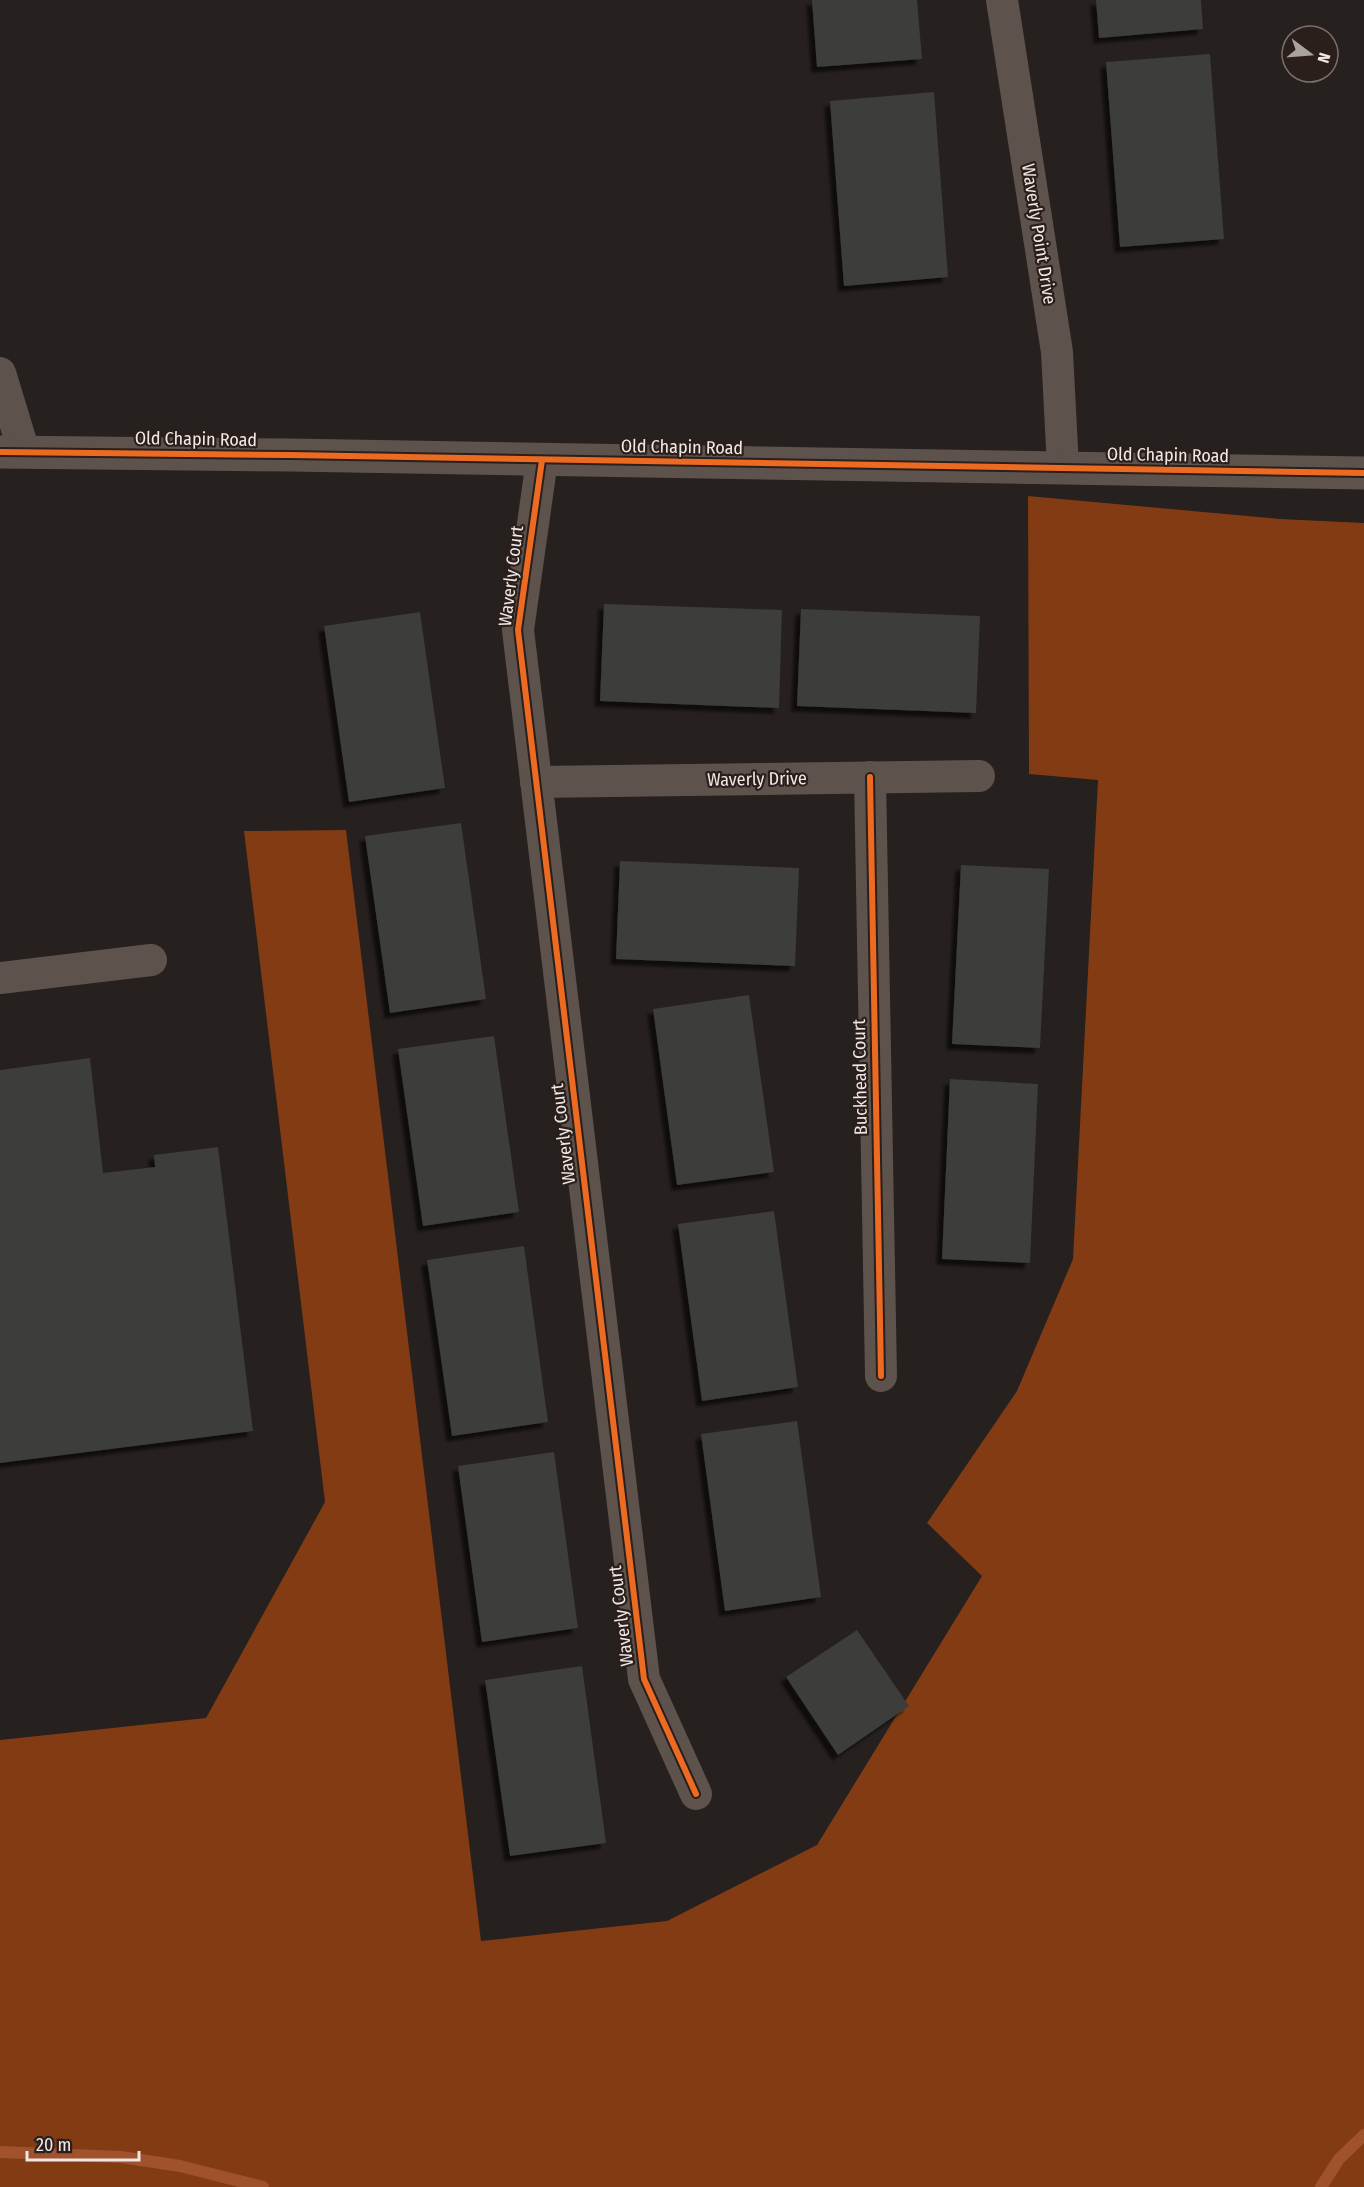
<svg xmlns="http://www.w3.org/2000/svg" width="1364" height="2187" viewBox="0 0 1364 2187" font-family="'Fira Sans Condensed',sans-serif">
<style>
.forest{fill:#823b13}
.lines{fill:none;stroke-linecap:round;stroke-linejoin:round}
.stream{stroke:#9f522d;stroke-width:12}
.building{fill:#3c3c3b;filter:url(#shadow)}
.minor{stroke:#5e524d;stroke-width:32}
.tertiary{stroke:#5e524d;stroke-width:33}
.cycleway-casing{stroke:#2a1f1b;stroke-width:10}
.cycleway{stroke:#ed6a23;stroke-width:6}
.labels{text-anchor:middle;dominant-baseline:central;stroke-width:4.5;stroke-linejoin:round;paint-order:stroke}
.street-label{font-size:18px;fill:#efe8e5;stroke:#2a1f1b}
</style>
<defs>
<filter id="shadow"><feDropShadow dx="-5.5" dy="5.5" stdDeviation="1.5" flood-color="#0009"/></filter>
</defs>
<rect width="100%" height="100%" fill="#26201e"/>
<polygon class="forest" points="1028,496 1280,519 1364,523 1364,2187 0,2187 0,1740 206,1718 325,1502 244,831 346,830 481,1941 667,1921 817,1845 982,1576 927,1523 1017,1391 1073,1259 1098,780 1029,774"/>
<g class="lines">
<g class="stream">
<polyline points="0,2152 121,2157 180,2166 263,2187"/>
<polyline points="1321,2187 1339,2159 1364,2135"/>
</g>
</g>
<g class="building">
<polygon points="812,0 917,0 922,59 817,67"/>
<polygon points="1096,0 1201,0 1203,29 1099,38"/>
<polygon points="1210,54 1224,239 1120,247 1106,62"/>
<polygon points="934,92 948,277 844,286 830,101"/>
<polygon points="604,604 782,610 779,708 600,701"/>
<polygon points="801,609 980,616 976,713 797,706"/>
<polygon points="420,612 445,788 349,802 324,626"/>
<polygon points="461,823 486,999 390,1013 365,836"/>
<polygon points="620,861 799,868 795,966 616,959"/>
<polygon points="961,865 1049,869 1040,1048 952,1044"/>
<polygon points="749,995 774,1172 677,1185 653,1009"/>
<polygon points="494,1036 519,1212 423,1226 398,1049"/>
<polygon points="90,1058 103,1173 155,1167 154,1155 218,1147 253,1431 0,1463 0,1070"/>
<polygon points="950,1079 1038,1084 1030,1263 942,1259"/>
<polygon points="774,1211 798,1387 702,1401 678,1224"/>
<polygon points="524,1246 548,1422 452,1436 427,1260"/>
<polygon points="797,1421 821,1597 725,1611 701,1434"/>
<polygon points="554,1452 578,1628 482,1642 458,1466"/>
<polygon points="857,1630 909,1706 838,1755 786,1677"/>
<polygon points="582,1666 606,1843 510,1856 485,1680"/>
</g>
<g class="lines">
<g class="minor">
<polyline points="1002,0 1057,352 1063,468"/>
<polyline points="0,373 24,452"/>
<polyline points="542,460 518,630 644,1679 696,1794"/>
<polyline points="870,777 881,1376"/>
<polyline points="536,782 979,776"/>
<polyline points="0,978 151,960"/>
</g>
<polyline class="tertiary" points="0,452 290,455 1364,473"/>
<g class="cycleway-casing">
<g id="cycleway">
<polyline points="0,452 290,455 1364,473"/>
<polyline points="542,460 518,630 644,1679 696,1794"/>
<polyline points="870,777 881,1376"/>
</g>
</g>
<use href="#cycleway" class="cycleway"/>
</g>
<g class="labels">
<g class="street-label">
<text transform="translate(1039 234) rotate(81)">Waverly Point Drive</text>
<text transform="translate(196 439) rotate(1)">Old Chapin Road</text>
<text transform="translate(682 447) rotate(1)">Old Chapin Road</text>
<text transform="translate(1168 455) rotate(1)">Old Chapin Road</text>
<text transform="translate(511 576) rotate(-83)">Waverly Court</text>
<text transform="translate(757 779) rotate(-1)">Waverly Drive</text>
<text transform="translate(860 1077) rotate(-91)">Buckhead Court</text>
<text transform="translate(563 1134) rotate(-97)">Waverly Court</text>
<text transform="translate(621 1616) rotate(-97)">Waverly Court</text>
</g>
</g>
<g transform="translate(1310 54) rotate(106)"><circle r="28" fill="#2a1f1b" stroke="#796f6c" stroke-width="1.5"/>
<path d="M0-4.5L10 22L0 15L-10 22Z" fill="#a9a29f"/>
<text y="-9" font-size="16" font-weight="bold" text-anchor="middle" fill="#efe8e5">N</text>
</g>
<path d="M27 2151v9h112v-9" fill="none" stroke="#efe8e5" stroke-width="3"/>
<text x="36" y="2151" font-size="18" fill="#efe8e5" stroke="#2a1f1b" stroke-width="4.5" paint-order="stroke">20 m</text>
</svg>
